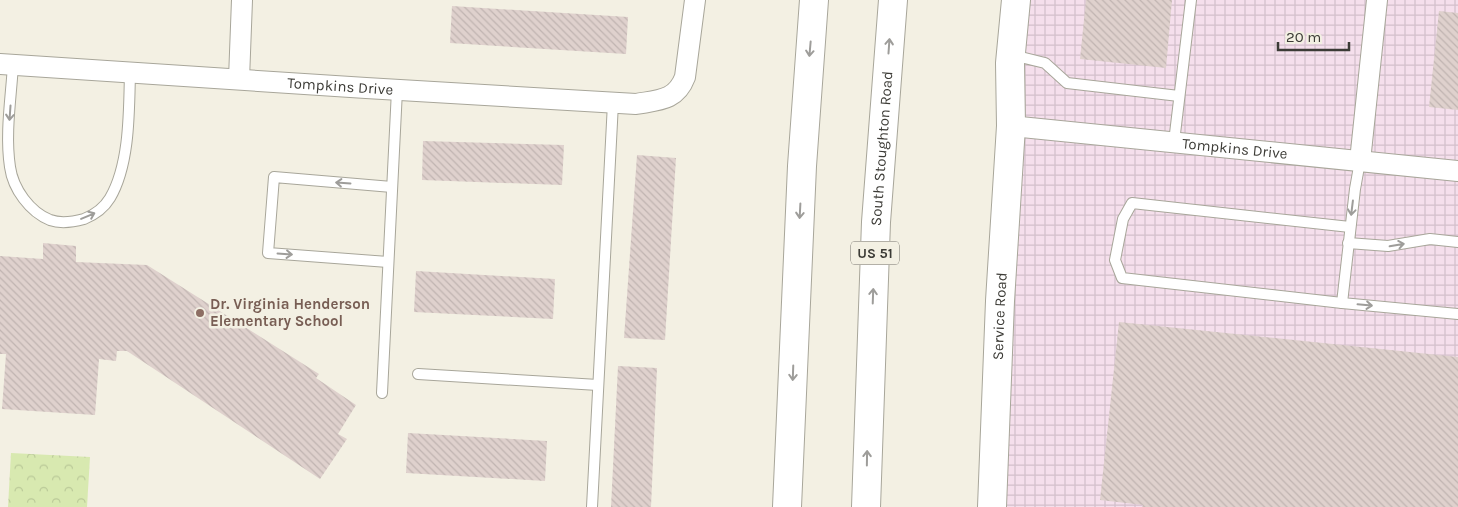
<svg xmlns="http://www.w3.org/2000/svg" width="1458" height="507" viewBox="0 0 1458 507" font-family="Karla,sans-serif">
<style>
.industrial{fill:url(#industrial-grid)}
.park{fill:url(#park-crowns)}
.building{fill:url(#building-back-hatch)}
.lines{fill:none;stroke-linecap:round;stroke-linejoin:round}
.lane-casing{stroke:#a8a69a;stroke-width:12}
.street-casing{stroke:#a8a69a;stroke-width:22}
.secondary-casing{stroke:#a8a69a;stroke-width:30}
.primary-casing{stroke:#a8a69a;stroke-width:30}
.lane{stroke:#fff;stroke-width:10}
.street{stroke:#fff;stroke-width:20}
.secondary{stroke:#fff;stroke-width:28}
.primary{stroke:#fff;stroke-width:28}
.oneway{stroke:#9e9d9a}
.education-dot{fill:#8d6e63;stroke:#f3f0e3;stroke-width:2}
.labels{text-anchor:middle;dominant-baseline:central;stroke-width:5;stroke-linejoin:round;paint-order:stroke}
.shield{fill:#f3f0e3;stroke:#73716a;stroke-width:1}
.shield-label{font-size:14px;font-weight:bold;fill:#3c3b36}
.street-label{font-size:15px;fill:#3c3b36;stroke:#f3f0e3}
.education-label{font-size:15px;font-weight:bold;fill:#785e54;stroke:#f3f0e3;text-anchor:start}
</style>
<defs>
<pattern id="industrial-grid" width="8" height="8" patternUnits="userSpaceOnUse" patternTransform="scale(1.25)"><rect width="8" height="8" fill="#f5dfec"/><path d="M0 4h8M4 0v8" fill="none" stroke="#d3c0cb"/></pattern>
<pattern id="park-crowns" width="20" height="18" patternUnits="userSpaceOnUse" patternTransform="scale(1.25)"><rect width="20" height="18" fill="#d8e9b0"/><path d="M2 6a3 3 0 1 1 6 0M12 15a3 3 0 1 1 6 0" fill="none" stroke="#bac998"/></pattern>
<pattern id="building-back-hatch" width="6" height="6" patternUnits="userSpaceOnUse" patternTransform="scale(1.25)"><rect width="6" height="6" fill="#dfd1cd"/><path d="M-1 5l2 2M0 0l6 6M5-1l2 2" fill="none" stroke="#c0b4b1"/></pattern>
</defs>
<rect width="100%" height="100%" fill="#f3f0e3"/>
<polygon class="industrial" points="1016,0 1458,0 1458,507 992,507"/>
<polygon class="park" points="11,453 90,457 87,507 8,507"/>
<g class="building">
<polygon points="1086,0 1172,0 1166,68 1080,59"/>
<polygon points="452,6 628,17 626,54 450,43"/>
<polygon points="1439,11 1458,13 1458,110 1429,107"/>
<polygon points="423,141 564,145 562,185 422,180"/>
<polygon points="637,155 676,158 665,340 624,338"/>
<polygon points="43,243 76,246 76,262 147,265 319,374 316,378 356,405 338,434 347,439 320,479 127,351 117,351 116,361 99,359 95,415 2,409 6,354 0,354 0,256 43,259"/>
<polygon points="416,271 555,279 553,319 414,312"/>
<polygon points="1119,322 1458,357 1458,507 1142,507 1143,505 1100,500"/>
<polygon points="618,366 657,368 651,507 611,507"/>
<polygon points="408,433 547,441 545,481 406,473"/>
</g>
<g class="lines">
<g class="lane-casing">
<g id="lane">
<polyline points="1012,55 1045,63 1067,83 1179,96"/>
<path d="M13,65C11,98 5,134 10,167C13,189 30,212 50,220C61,224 73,222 84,219C94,215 104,208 110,198C130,164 129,111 130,71"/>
<polyline points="1174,142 1191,0"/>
<polyline points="1360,161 1355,189 1342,303 1458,314"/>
<polyline points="1348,243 1388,246 1430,239 1458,242"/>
<polyline points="388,262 268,253 274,177 392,187"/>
<polyline points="1342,303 1122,278 1115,260 1123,219 1132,203 1350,227"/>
<polyline points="418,374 598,385"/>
<polyline points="382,393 397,90"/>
<polyline points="592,507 613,103"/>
</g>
</g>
<g class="street-casing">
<g id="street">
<path id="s1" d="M0,64L366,88L636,104C658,100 676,101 685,77L695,0"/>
<polyline points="239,79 242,0"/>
<path id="s2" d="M1011,126L1458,171"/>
<polyline points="1360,161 1377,0"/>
</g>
</g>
<g class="secondary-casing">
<g id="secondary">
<path id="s3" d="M992,507L1000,301L1011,126L1010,63L1016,0"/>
</g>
</g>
<g class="primary-casing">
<g id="primary">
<polyline points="787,507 802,166 814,0"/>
<path id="s4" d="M866,507L876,222L893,0"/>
</g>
</g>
<use href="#lane" class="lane"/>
<use href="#street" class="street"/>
<use href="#secondary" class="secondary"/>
<use href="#primary" class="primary"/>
</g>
<defs><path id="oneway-shaft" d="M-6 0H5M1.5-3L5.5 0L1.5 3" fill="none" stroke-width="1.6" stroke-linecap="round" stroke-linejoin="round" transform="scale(1.25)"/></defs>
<g class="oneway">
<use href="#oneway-shaft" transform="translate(889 46) rotate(-86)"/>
<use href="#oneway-shaft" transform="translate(810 49) rotate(95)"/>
<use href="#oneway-shaft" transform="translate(10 113) rotate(94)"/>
<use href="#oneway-shaft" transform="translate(343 183) rotate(-176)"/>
<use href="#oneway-shaft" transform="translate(1352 208) rotate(97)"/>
<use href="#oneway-shaft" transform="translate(800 211) rotate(93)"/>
<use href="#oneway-shaft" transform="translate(88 216) rotate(-23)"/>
<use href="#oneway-shaft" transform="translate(1397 245) rotate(-10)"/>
<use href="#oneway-shaft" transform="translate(285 254) rotate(4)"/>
<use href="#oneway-shaft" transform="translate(873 296) rotate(-88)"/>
<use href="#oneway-shaft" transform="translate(1365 305) rotate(5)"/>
<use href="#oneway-shaft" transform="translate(793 373) rotate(92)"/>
<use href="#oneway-shaft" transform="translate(867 458) rotate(-89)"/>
</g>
<circle class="education-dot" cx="200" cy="313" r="5"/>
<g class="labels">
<rect class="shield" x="851" y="241.5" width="48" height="23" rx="4"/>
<g class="shield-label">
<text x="875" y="253">US 51</text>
</g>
<g class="street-label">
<text stroke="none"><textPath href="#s1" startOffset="341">Tompkins Drive</textPath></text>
<text stroke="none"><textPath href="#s4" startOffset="359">South Stoughton Road</textPath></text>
<text stroke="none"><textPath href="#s2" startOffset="225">Tompkins Drive</textPath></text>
<text stroke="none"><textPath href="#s3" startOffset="191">Service Road</textPath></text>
</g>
<g class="education-label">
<text x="210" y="304">Dr. Virginia Henderson<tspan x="210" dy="17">Elementary School</tspan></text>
</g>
</g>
<path d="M1278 42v8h71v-8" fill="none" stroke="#3c3b36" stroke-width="2.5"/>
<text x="1286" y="42" font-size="15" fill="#3c3b36" stroke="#f3f0e3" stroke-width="4" paint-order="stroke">20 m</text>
</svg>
